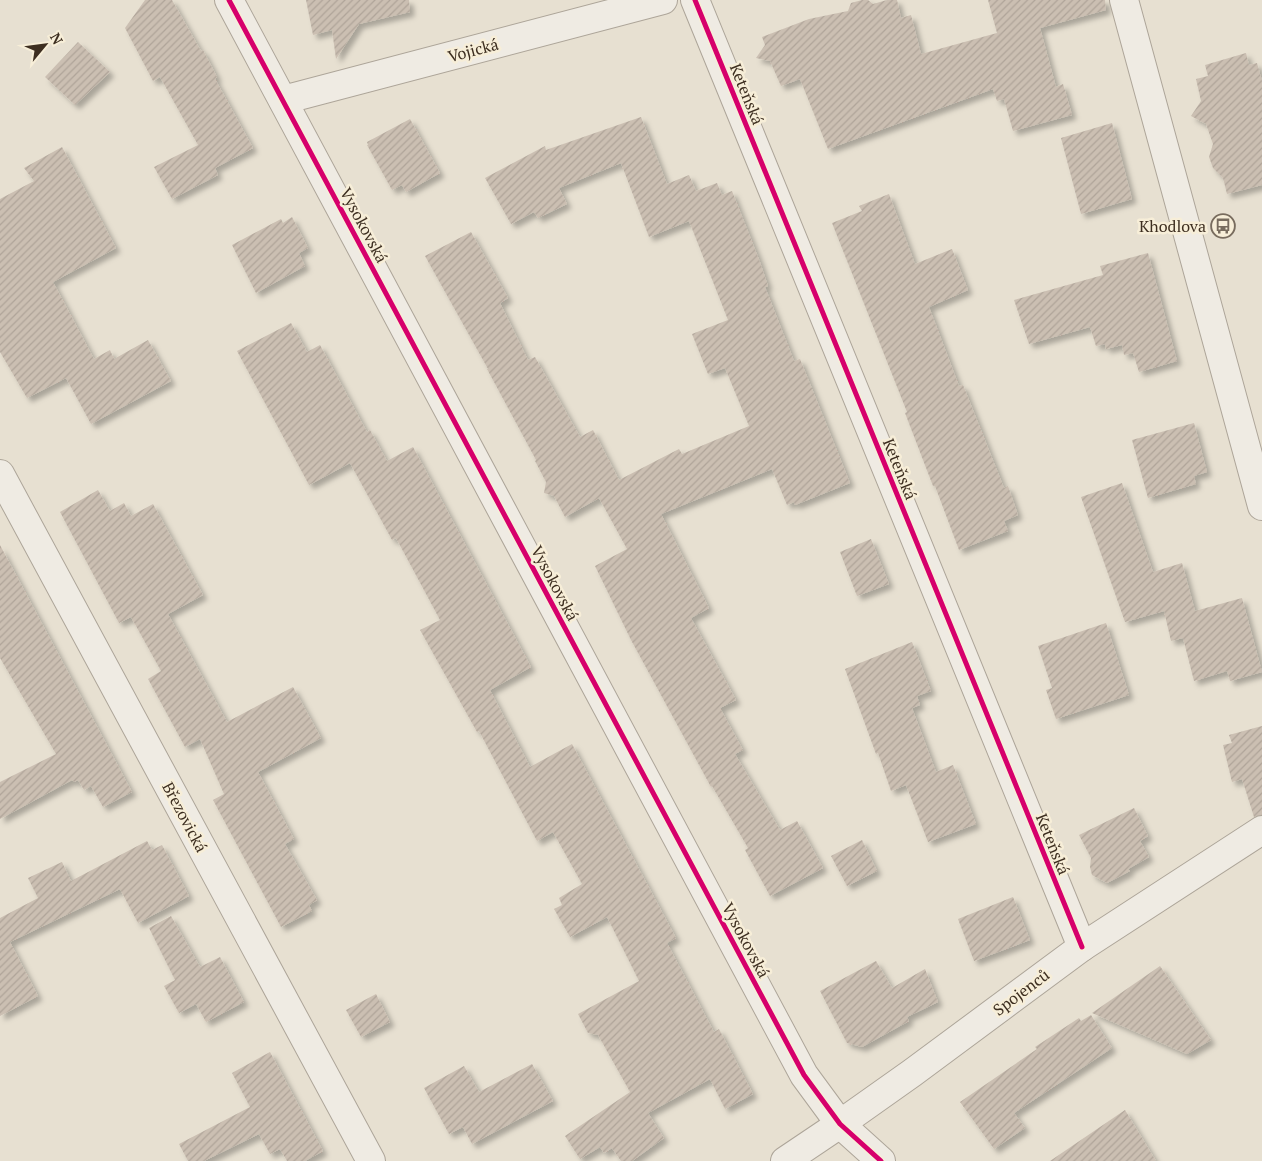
<svg xmlns="http://www.w3.org/2000/svg" width="1262" height="1161" viewBox="0 0 1262 1161" font-family="'PT Serif',serif">
<style>
.building{fill:url(#building-hatch);filter:url(#shadow)}
.lines{fill:none;stroke-linecap:round;stroke-linejoin:round}
.minor-casing{stroke:#ada599;stroke-width:30}
.minor{stroke:#efebe3;stroke-width:28}
.cycleway-casing{stroke:#f7eed8;stroke-width:8}
.cycleway{stroke:#d6006c;stroke-width:5}
.labels{text-anchor:middle;dominant-baseline:central;stroke-width:5;stroke-linejoin:round;paint-order:stroke}
.street-label{font-size:16px;fill:#3d2e20;stroke:#f7eed8}
.poi-label{font-size:16px;fill:#3d2e20;stroke:#f7eed8;text-anchor:end}
</style>
<defs>
<pattern id="building-hatch" width="6" height="6" patternUnits="userSpaceOnUse" patternTransform="scale(1.25)"><rect width="6" height="6" fill="#cbbfb2"/><path d="M-1 1l2-2M0 6l6-6M5 7l2-2" fill="none" stroke="#afa499"/></pattern>
<filter id="shadow"><feDropShadow dx="4.5" dy="4.5" stdDeviation="2.5" flood-color="#0004"/></filter>
</defs>
<rect width="100%" height="100%" fill="#e7e0d1"/>
<g class="building">
<polygon points="145,0 172,0 201,51 203,50 217,77 215,79 253,148 215,168 218,175 172,199 154,167 198,145 160,77 153,81 125,28"/>
<polygon points="306,0 409,0 410,12 359,24 336,59 332,30 313,35"/>
<polygon points="862,0 868,0 873,4 887,0 897,0 901,18 911,15 921,54 997,33 988,0 1105,0 1106,10 1040,28 1056,87 1063,84 1072,115 1013,131 1004,99 997,101 993,89 828,149 800,79 781,86 770,61 756,58 765,45 762,37 809,19 848,11 851,3"/>
<polygon points="78,42 110,72 75,105 45,77"/>
<polygon points="1246,53 1249,65 1257,63 1262,81 1262,185 1227,194 1223,178 1213,168 1209,157 1213,144 1206,124 1191,116 1201,101 1196,79 1208,76 1205,65"/>
<polygon points="641,117 667,184 689,175 696,191 717,183 722,195 732,191 760,262 768,286 765,287 794,361 800,359 850,483 795,505 794,502 787,505 772,469 661,514 709,608 691,618 736,700 720,708 743,750 735,754 780,830 797,821 823,868 770,896 745,850 748,848 712,786 711,787 631,640 595,566 627,549 599,498 565,517 554,496 544,493 546,482 535,461 536,460 487,369 488,369 425,256 471,232 508,298 500,303 528,360 535,357 580,437 593,430 619,480 679,449 682,454 749,426 725,368 708,374 692,334 728,320 689,221 649,237 621,163 559,188 567,204 538,218 534,212 511,224 485,178 545,146 546,150"/>
<polygon points="410,119 440,173 406,192 402,185 392,190 367,145 368,145 367,142"/>
<polygon points="1112,123 1132,199 1081,214 1061,138"/>
<polygon points="62,147 116,248 53,282 94,359 110,350 114,359 148,340 171,381 91,424 66,378 27,398 0,352 0,199 34,181 24,168"/>
<polygon points="889,194 915,264 952,249 968,290 929,307 959,386 963,385 1004,488 1008,486 1018,515 1004,521 1008,531 959,550 935,486 933,486 905,413 907,412 832,223 862,211 859,206"/>
<polygon points="292,217 308,248 299,253 305,266 256,293 232,245 281,219 283,223"/>
<polygon points="1148,253 1177,361 1139,372 1133,353 1124,355 1122,345 1106,349 1105,344 1096,346 1090,327 1029,344 1014,300 1103,275 1100,266"/>
<polygon points="291,323 307,352 320,345 367,432 370,430 387,461 413,447 531,667 490,690 530,767 572,744 676,938 667,943 714,1032 719,1029 753,1094 725,1109 710,1079 648,1113 664,1138 632,1161 621,1161 612,1148 604,1153 600,1147 580,1159 565,1136 630,1092 598,1035 588,1033 578,1014 639,981 607,917 570,937 554,909 562,905 559,898 582,884 553,832 537,841 479,731 477,732 420,630 440,620 396,538 392,540 350,463 309,485 237,351"/>
<polygon points="1194,423 1207,472 1194,476 1196,484 1148,498 1132,440"/>
<polygon points="1122,483 1153,572 1182,563 1195,611 1242,598 1262,672 1230,681 1227,671 1194,681 1183,638 1171,641 1164,611 1125,622 1081,497"/>
<polygon points="98,490 110,511 124,503 131,516 153,504 203,595 168,614 227,722 293,687 321,738 258,772 294,839 285,844 317,900 309,905 312,911 281,927 213,800 224,794 200,739 185,747 148,679 161,671 131,617 119,623 60,512"/>
<polygon points="871,539 889,584 857,596 840,552"/>
<polygon points="0,545 132,792 103,807 91,786 84,790 78,780 74,782 72,780 0,819 0,782 56,754 0,658"/>
<polygon points="1106,623 1129,695 1056,719 1046,690 1052,688 1038,646"/>
<polygon points="912,642 931,691 917,696 920,705 912,708 936,772 953,765 976,824 928,842 906,785 891,791 878,753 876,754 845,669"/>
<polygon points="1262,726 1262,815 1254,817 1242,779 1232,782 1223,745 1232,743 1229,735"/>
<polygon points="1134,808 1148,836 1140,841 1149,857 1128,869 1130,871 1107,883 1092,875 1090,867 1091,858 1079,835"/>
<polygon points="862,840 877,871 847,886 831,856"/>
<polygon points="147,841 152,850 162,845 189,896 138,923 120,889 10,942 38,996 0,1016 0,918 38,898 28,878 62,862 71,881"/>
<polygon points="1013,897 1030,940 974,961 958,919"/>
<polygon points="171,916 200,967 220,957 244,1002 206,1022 196,1004 179,1013 164,986 175,980 149,928"/>
<polygon points="876,961 892,988 925,969 938,1002 907,1017 909,1021 862,1047 847,1043 820,991"/>
<polygon points="1160,966 1211,1040 1187,1054 1092,1013"/>
<polygon points="376,994 390,1022 361,1037 346,1010"/>
<polygon points="1091,1015 1112,1048 1014,1113 1025,1128 994,1149 960,1102 1037,1049 1035,1047 1079,1018 1081,1021"/>
<polygon points="270,1052 323,1151 305,1161 287,1161 280,1149 270,1154 259,1134 204,1161 188,1161 179,1144 250,1107 232,1073"/>
<polygon points="532,1064 553,1101 472,1144 463,1127 449,1134 424,1088 464,1066 479,1092"/>
<polygon points="1125,1110 1156,1161 1050,1161"/>
</g>
<g class="lines">
<g class="minor-casing">
<g id="minor">
<polyline points="229,0 804,1075 840,1124 881,1161"/>
<polyline points="695,0 1082,947"/>
<polyline points="1124,0 1262,506"/>
<polyline points="283,100 663,0"/>
<polyline points="0,474 371,1161"/>
<polyline points="785,1161 840,1124 912,1073 1082,947 1262,830"/>
</g>
</g>
<use href="#minor" class="minor"/>
<g class="cycleway-casing">
<g id="cycleway">
<polyline points="229,0 804,1075 840,1124 881,1161"/>
<polyline points="695,0 1082,947"/>
</g>
</g>
<use href="#cycleway" class="cycleway"/>
</g>
<defs>
<g id="bus-ring" transform="scale(1.25)"><circle r="9.5" fill="#f7eed8" stroke="#786c5e" stroke-width="1.5"/><path d="M-5-6H5V4H4V6H2V4H-2V6H-4V4H-5ZM-3.5-4V0h7V-4ZM-3.5 1.2v1.5H-2V1.2ZM2 1.2v1.5H3.5V1.2Z" fill="#786c5e"/></g>
</defs>
<g fill-rule="evenodd">
<use href="#bus-ring" x="1223" y="226"/>
</g>
<g class="labels">
<g class="street-label">
<text transform="translate(473 50) rotate(-15)">Vojická</text>
<text transform="translate(747 94) rotate(68)">Keteňská</text>
<text transform="translate(364 225) rotate(62)">Vysokovská</text>
<text transform="translate(900 469) rotate(68)">Keteňská</text>
<text transform="translate(555 583) rotate(62)">Vysokovská</text>
<text transform="translate(185 817) rotate(62)">Březovická</text>
<text transform="translate(1053 844) rotate(68)">Keteňská</text>
<text transform="translate(746 940) rotate(62)">Vysokovská</text>
<text transform="translate(1021 992) rotate(-37)">Spojenců</text>
</g>
<g class="poi-label">
<text x="1206" y="226">Khodlova</text>
</g>
</g>
<g transform="translate(45 45) rotate(61)" stroke="#f7eed8" stroke-width="4" paint-order="stroke">
<path d="M0-4L9 19L0 12L-9 19Z" fill="#3d2e20"/>
<text y="-8" font-size="14" font-weight="bold" text-anchor="middle" fill="#3d2e20">N</text>
</g>
</svg>
